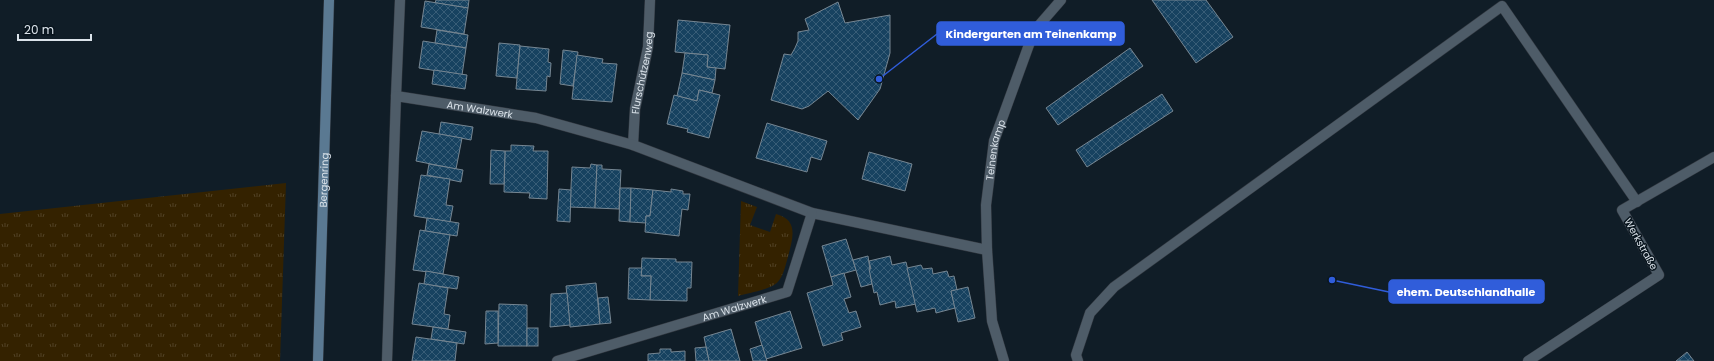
<svg xmlns="http://www.w3.org/2000/svg" width="1714" height="361" viewBox="0 0 1714 361" font-family="Poppins,sans-serif">
<style>
.grass{fill:url(#grass-tufts)}
.building{fill:url(#building-cross-hatch);stroke:#768692}
.lines{fill:none;stroke-linecap:round;stroke-linejoin:round}
.service-casing{stroke:#31373f;stroke-width:11}
.minor-casing{stroke:#31373f;stroke-width:11}
.secondary-casing{stroke:#31373f;stroke-width:11}
.service{stroke:#4e5c68;stroke-width:10}
.minor{stroke:#4e5c68;stroke-width:10}
.secondary{stroke:#5a7992;stroke-width:10}
.labels{text-anchor:middle;dominant-baseline:central;stroke-width:3;stroke-linejoin:round;paint-order:stroke}
.street-label{font-size:10px;fill:#dbe3ea;stroke:#08141d}
.leader{fill:none;stroke:#305dda;stroke-width:1.5}
.callout-dot{fill:#305dda;stroke:#08141d;stroke-width:1.5}
.callout{fill:#305dda;stroke:#305dda;stroke-width:1.5}
.callout-label{font-size:11px;text-anchor:middle;font-weight:bold;fill:#fff}
</style>
<defs>
<pattern id="grass-tufts" width="24" height="20" patternUnits="userSpaceOnUse"><rect width="24" height="20" fill="#342200"/><path d="M3 7l-1-3M5 7V3M7 7l1-3M15 17l-1-3M17 17v-4M19 17l1-3" fill="none" stroke="#514225"/></pattern>
<pattern id="building-cross-hatch" width="8" height="8" patternUnits="userSpaceOnUse"><rect width="8" height="8" fill="#174260"/><path d="M0 0l8 8M0 8l8-8" fill="none" stroke="#385d77"/></pattern>
</defs>
<rect width="100%" height="100%" fill="#101d27"/>
<g class="grass">
<polygon points="286,183 280,361 0,361 0,214"/>
<path d="M741,201L757,207L750,225L770,232L776,214C800,220 792,240 788,257C785,266 783,280 774,285C766,290 748,293 738,296Z"/>
</g>
<g class="building">
<polygon points="436,0 469,0 468,8 435,3"/>
<polygon points="1152,0 1206,0 1233,37 1196,63"/>
<polygon points="425,1 468,8 464,34 421,27"/>
<polygon points="838,2 845,23 890,15 890,53 880,89 858,120 828,91 809,106 802,109 771,100 784,54 791,55 795,48 798,41 798,32 809,30 805,19"/>
<polygon points="678,20 730,25 725,69 707,67 708,55 675,52"/>
<polygon points="437,30 468,35 466,48 435,43"/>
<polygon points="423,41 466,48 462,75 419,68"/>
<polygon points="499,43 520,45 517,78 496,76"/>
<polygon points="520,46 549,49 548,62 551,63 550,77 547,76 546,91 516,89"/>
<polygon points="1130,48 1143,66 1058,125 1046,108"/>
<polygon points="563,50 578,52 573,86 560,84"/>
<polygon points="685,53 708,55 707,67 716,68 715,80 682,73"/>
<polygon points="577,55 603,59 602,63 617,64 612,102 572,99"/>
<polygon points="434,70 467,75 465,89 432,84"/>
<polygon points="682,73 715,80 712,93 699,90 697,101 677,96"/>
<polygon points="699,90 720,95 709,138 687,132 688,129 667,124 674,95 697,101"/>
<polygon points="1162,94 1173,111 1087,167 1076,150"/>
<polygon points="441,122 473,127 471,140 439,134"/>
<polygon points="767,123 827,141 821,160 811,157 807,172 756,158"/>
<polygon points="422,131 462,138 456,169 416,161"/>
<polygon points="511,145 534,146 533,151 548,151 547,199 529,198 530,193 504,192 505,151 511,151"/>
<polygon points="491,150 505,151 504,184 490,184"/>
<polygon points="869,152 912,164 905,191 862,179"/>
<polygon points="429,164 463,170 461,182 427,175"/>
<polygon points="591,164 597,165 595,208 570,207 572,167 590,168"/>
<polygon points="597,165 602,165 602,169 621,170 619,209 595,208"/>
<polygon points="421,175 450,179 446,205 453,206 450,222 414,216"/>
<polygon points="620,188 631,188 630,222 619,221"/>
<polygon points="631,188 653,190 650,216 646,216 646,223 630,222"/>
<polygon points="559,189 571,190 570,222 557,221"/>
<polygon points="671,189 683,191 683,194 690,194 688,210 682,209 679,236 645,232 646,216 650,216 653,190 671,192"/>
<polygon points="427,218 459,223 457,236 425,231"/>
<polygon points="420,230 450,235 443,274 413,270"/>
<polygon points="846,239 856,270 831,277 822,246"/>
<polygon points="868,256 872,284 861,287 853,260"/>
<polygon points="890,256 892,265 906,262 916,304 896,308 895,301 880,305 877,292 874,293 869,269 871,269 869,261"/>
<polygon points="642,258 676,259 676,262 692,262 691,288 687,288 687,301 650,300 651,276 641,276"/>
<polygon points="921,265 923,269 932,268 933,274 947,271 949,277 954,276 957,290 951,291 955,308 936,313 935,308 917,312 907,268"/>
<polygon points="629,268 642,268 641,276 651,276 650,300 628,299"/>
<polygon points="426,271 459,277 457,289 424,284"/>
<polygon points="844,273 851,297 844,299 849,313 856,311 861,327 841,333 843,340 823,346 807,293 833,285 831,277"/>
<polygon points="419,283 448,288 444,314 450,315 448,329 412,324"/>
<polygon points="596,283 600,324 570,327 566,286"/>
<polygon points="968,287 975,318 958,322 951,291"/>
<polygon points="567,293 570,325 550,327 551,294"/>
<polygon points="608,297 611,323 600,324 598,298"/>
<polygon points="499,304 527,305 527,346 498,346"/>
<polygon points="486,311 498,311 498,343 485,344"/>
<polygon points="790,311 802,348 766,359 755,322"/>
<polygon points="433,327 466,332 464,344 431,339"/>
<rect x="527" y="328" width="11" height="18"/>
<polygon points="731,329 740,361 709,361 704,337"/>
<polygon points="416,337 457,343 455,361 412,361"/>
<polygon points="762,345 767,361 753,361 750,349"/>
<polygon points="706,347 709,361 696,361 695,348"/>
<polygon points="660,349 671,349 671,352 685,351 685,361 648,361 648,354 660,353"/>
<polygon points="1687,352 1694,361 1676,361"/>
</g>
<g class="lines">
<g class="service-casing">
<polyline id="service" points="1078,361 1076,355 1090,313 1114,287 1502,6 1637,202"/>
</g>
<g class="minor-casing">
<g id="minor">
<polyline points="396,96 400,0"/>
<path id="s1" d="M633,145L635,109L648,47L650,0"/>
<path id="s2" d="M387,361L396,96L536,118L633,145L812,213L987,250"/>
<path id="s3" d="M557,361L787,292L812,213"/>
<path id="s4" d="M1004,361L992,321L987,250L986,205L994,141L1034,31L1061,0"/>
<polyline points="1528,361 1659,275 1622,210 1714,157"/>
</g>
</g>
<g class="secondary-casing">
<g id="secondary">
<path id="s5" d="M318,361L329,0"/>
</g>
</g>
<use href="#service" class="service"/>
<use href="#minor" class="minor"/>
<use href="#secondary" class="secondary"/>
</g>
<g class="labels">
<g class="street-label">
<text stroke="none"><textPath href="#s1" startOffset="73">Flurschützenweg</textPath></text>
<text stroke="none"><textPath href="#s2" startOffset="350">Am Walzwerk</textPath></text>
<text stroke="none"><textPath href="#s4" startOffset="214">Teinenkamp</textPath></text>
<text stroke="none"><textPath href="#s5" startOffset="181">Bergenring</textPath></text>
<text transform="translate(1641 244) rotate(61)">Werkstraße</text>
<text stroke="none"><textPath href="#s3" startOffset="185">Am Walzwerk</textPath></text>
</g>
</g>
<path class="leader" d="M879 79L937 34M1332 280L1389 292"/>
<g class="callout-dot">
<circle cx="879" cy="79" r="4"/>
<circle cx="1332" cy="280" r="4"/>
</g>
<g class="callout">
<rect x="937" y="22" width="187" height="23" rx="4"/>
<rect x="1389" y="280" width="155" height="23" rx="4"/>
</g>
<g class="callout-label">
<text x="1031" y="38">Kindergarten am Teinenkamp</text>
<text x="1466" y="296">ehem. Deutschlandhalle</text>
</g>
<path d="M18 34v6h73v-6" fill="none" stroke="#dbe3ea" stroke-width="2"/>
<text x="24" y="34" font-size="12" fill="#dbe3ea" stroke="#08141d" stroke-width="3" paint-order="stroke">20 m</text>
</svg>
